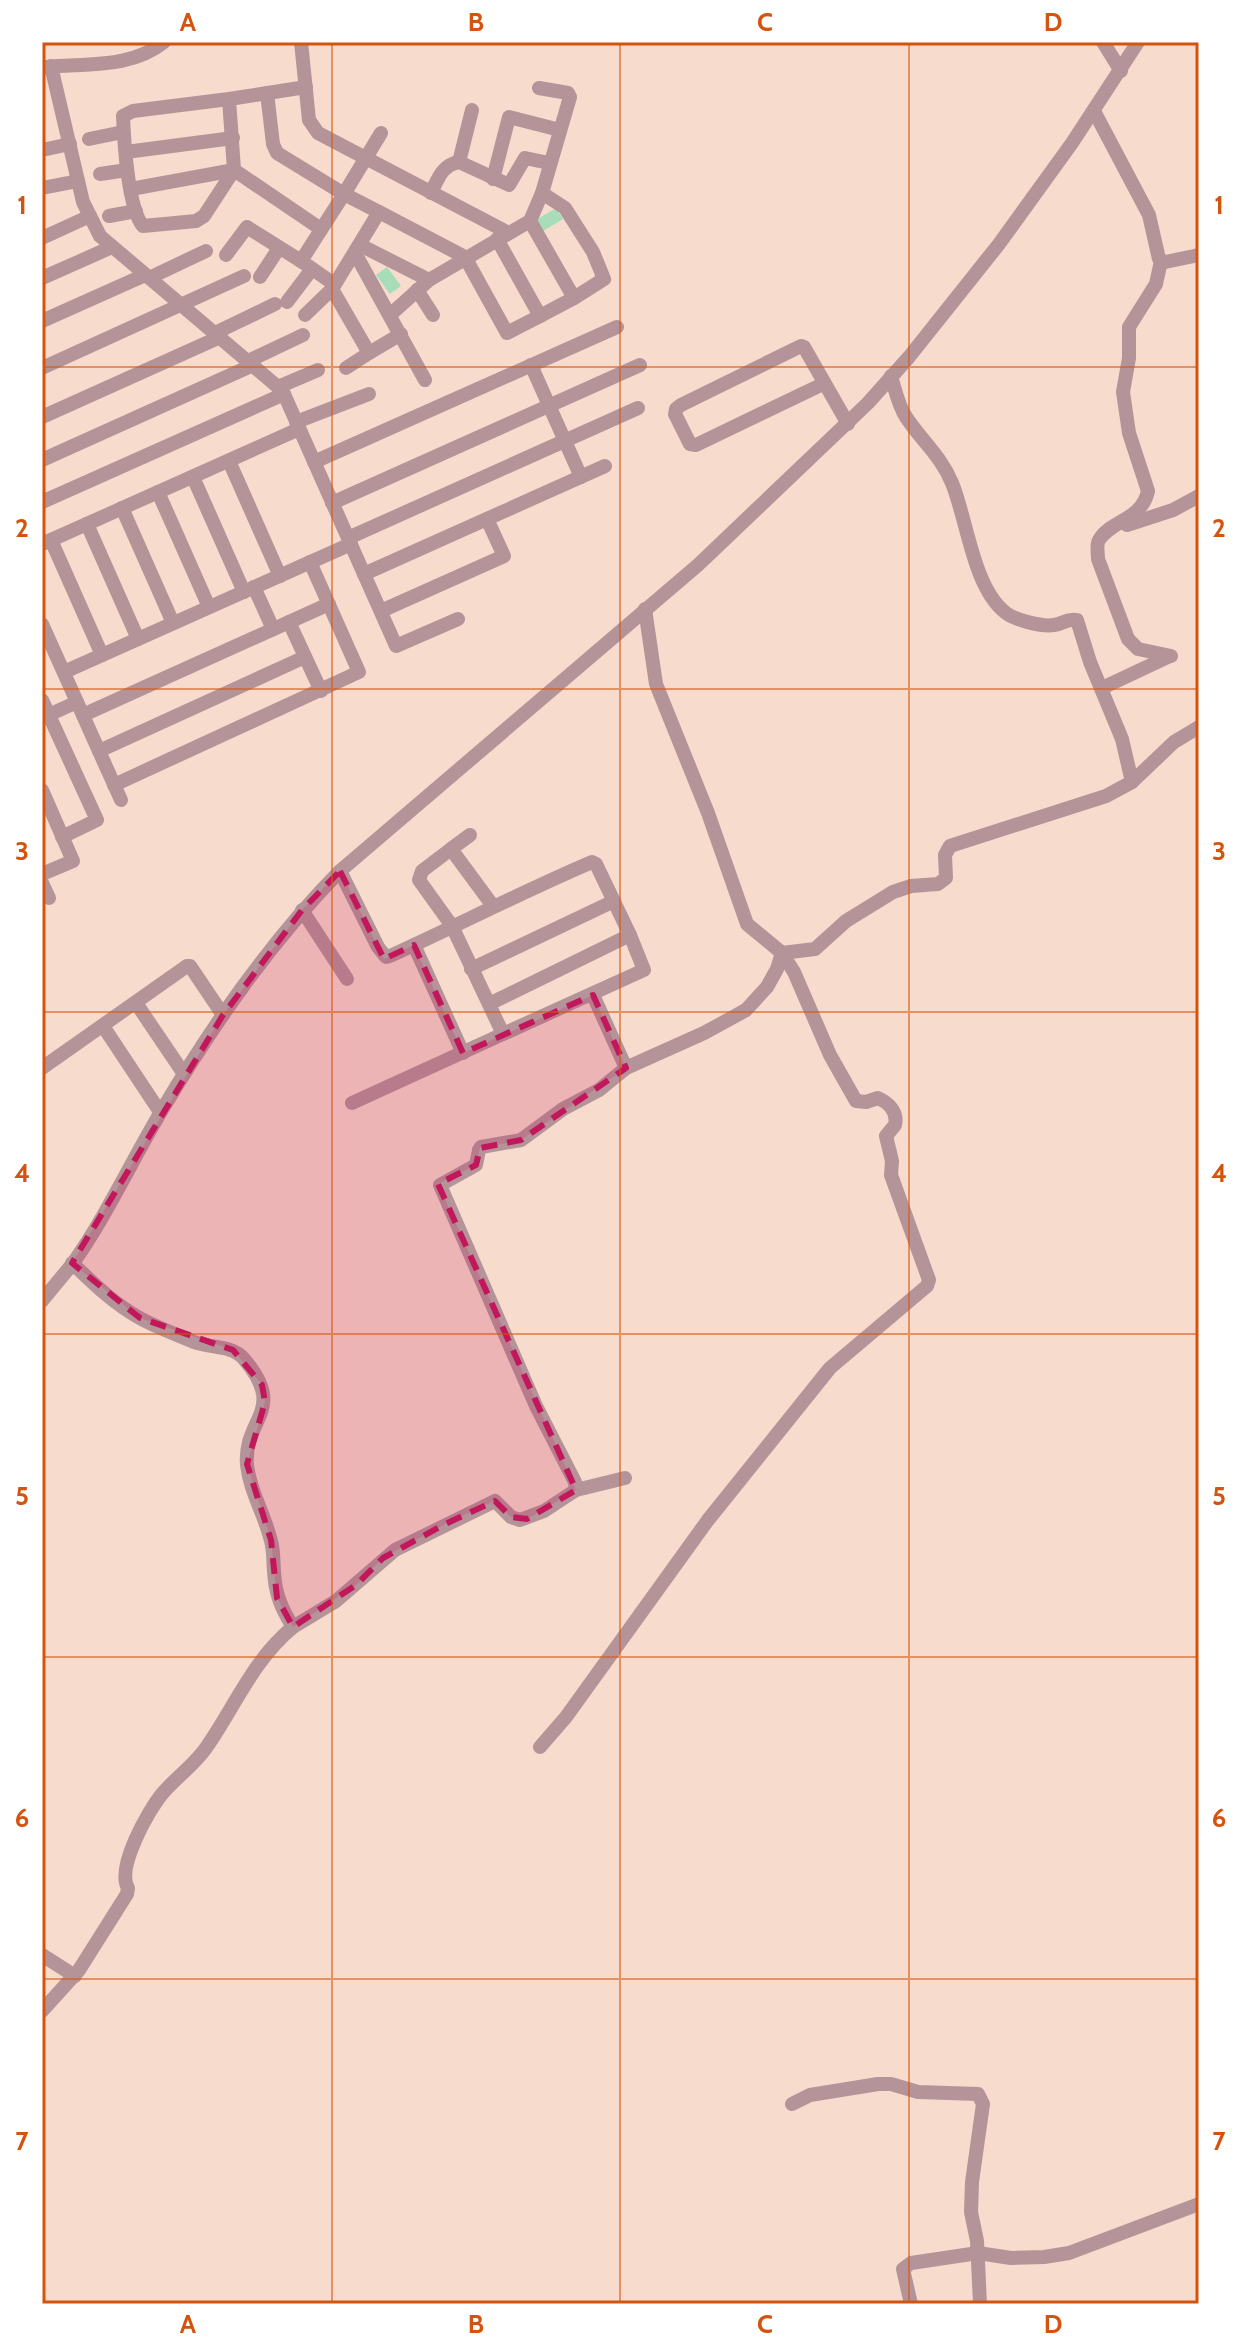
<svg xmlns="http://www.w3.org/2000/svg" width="1241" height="2346" viewBox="0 0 1241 2346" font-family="Cabin,sans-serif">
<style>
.green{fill:#a7ddb9}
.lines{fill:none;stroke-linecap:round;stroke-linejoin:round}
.minor{stroke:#b59499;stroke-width:14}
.marked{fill:#c2185b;fill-opacity:0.2;stroke:#c2185b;stroke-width:6;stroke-dasharray:16 10;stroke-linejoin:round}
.grid{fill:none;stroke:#d4530d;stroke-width:2;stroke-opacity:0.55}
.neatline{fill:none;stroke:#d4530d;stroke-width:3}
.grid-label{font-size:26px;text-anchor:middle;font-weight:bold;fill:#d4530d}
</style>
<rect width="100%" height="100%" fill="#f7dbcc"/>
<g class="green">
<polygon points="556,208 563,219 543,231 536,220"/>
<polygon points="387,267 401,286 390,294 376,275"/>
</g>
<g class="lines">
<g class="minor">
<polyline points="301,42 309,120 318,133 507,232"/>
<polyline points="1103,42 1121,71"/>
<polyline points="51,66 83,202 100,236 278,387 284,394 396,646 458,619"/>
<path d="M46,67C86,63 130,69 164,42"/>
<polyline points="267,93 273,144 277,153 344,194 301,261 334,284"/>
<path d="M229,99L133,111L123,116C124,141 128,209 143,226L196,221L204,216L234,170L229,99L306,87"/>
<polyline points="1094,111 1149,215 1159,259 1165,262 1199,255"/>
<polyline points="381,133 344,194 379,212 332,289 369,353 401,334"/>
<polyline points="89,139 123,132"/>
<polyline points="42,150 70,144"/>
<polyline points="126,152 233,138"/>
<polyline points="459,162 472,110"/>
<polyline points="100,174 127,170"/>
<polyline points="493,179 509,117 560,130"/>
<polyline points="42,188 78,181"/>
<polyline points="131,189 234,170 321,229"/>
<path d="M431,193C438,179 442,165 459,162L509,185L525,158L549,163"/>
<polyline points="379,212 465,257 507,333 540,316"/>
<polyline points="109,216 136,211"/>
<polyline points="530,221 574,298 604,279 593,252 565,208 542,193"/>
<polyline points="42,238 90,216"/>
<polyline points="497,239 540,316 574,298"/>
<polyline points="360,245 429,280"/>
<polyline points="355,253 425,380"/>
<polyline points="226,255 247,227 301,261"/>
<path d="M1161,261L1156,284L1129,327V358L1123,392L1129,433L1148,491C1142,520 1111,520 1099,540C1096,545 1098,553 1098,559L1128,639L1138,649L1171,656"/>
<polyline points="260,277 279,248"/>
<polyline points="42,278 112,247"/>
<polyline points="149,278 206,251"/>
<polyline points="417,290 433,315"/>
<polyline points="287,302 312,269"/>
<polyline points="391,314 429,280 530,221 542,193 570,97 568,93 539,88"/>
<polyline points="305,315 332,289"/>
<polyline points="42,321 145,275"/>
<polyline points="215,333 275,304"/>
<polyline points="248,361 303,335"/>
<polyline points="531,365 581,477"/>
<polyline points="42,368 244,276"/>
<polyline points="346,368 369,353"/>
<path d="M891,376C895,389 898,405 906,417C921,440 941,456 952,483C967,519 973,588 1006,613C1015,620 1042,627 1054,625C1063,624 1067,618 1077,620L1090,662L1122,739L1132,782"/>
<polyline points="823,384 696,445 690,444 675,414 676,409 681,405 801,346 804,347 848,424"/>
<polyline points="278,387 318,370"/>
<polyline points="42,417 220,337"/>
<polyline points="296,422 369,394"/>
<polyline points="42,460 253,365"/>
<polyline points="229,461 280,576"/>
<polyline points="314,462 617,327"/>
<polyline points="193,477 244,592"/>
<polyline points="158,492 209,607"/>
<polyline points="42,502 284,394"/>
<polyline points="332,503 640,365"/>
<polyline points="122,508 173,623"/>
<polyline points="87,524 138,639"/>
<polyline points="1127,525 1173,510 1199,496"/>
<polyline points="348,538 638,408"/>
<polyline points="51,540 102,655"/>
<polyline points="42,544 299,429"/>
<polyline points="364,574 605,466"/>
<polyline points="254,587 273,629"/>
<polyline points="381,611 504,556 487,519"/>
<polyline points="289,622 321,691"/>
<polyline points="42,624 121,800"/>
<polyline points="64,672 351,544"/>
<polyline points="1102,688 1170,656"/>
<polyline points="42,700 97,820 62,837"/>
<polyline points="83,715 329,604"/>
<polyline points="42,718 77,702"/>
<polyline points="99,751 305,657"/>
<polyline points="114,785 359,672 310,562"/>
<polyline points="42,790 73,861 42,874"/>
<polyline points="470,835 451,849 493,906"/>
<path d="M340,871L378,947L386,957L390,956C458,925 524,891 592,862L596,864L630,935L644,970L503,1034L452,926L419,880L422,871L451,849"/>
<polyline points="42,883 49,898"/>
<polyline points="302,910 347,979"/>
<polyline points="414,945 463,1053"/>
<polyline points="782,953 815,949 846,921 893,892 911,886 938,884 946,878 945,855 950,846 1106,796 1132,782 1174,742 1199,727"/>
<polyline points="471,969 614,901"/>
<polyline points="593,995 626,1068"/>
<polyline points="136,1003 184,1074"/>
<polyline points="489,1004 630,935"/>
<polyline points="103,1026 160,1112"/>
<polyline points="42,1068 187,966 190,966 223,1015"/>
<polyline points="352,1103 503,1034"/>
<path d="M42,1301C52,1288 63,1276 73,1263C107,1215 132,1160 162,1110C213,1025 270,942 340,871L698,565L868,403L909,357L999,244L1072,143L1138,42"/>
<polyline points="576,1490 575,1482 536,1406 440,1185 476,1165 479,1150 481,1147 521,1140 563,1109 599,1090 626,1068 704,1033 746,1010 767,987 777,969 782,953"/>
<polyline points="293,1627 336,1601 395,1550 495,1501 511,1517 520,1520 544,1511 576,1490 625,1478"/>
<path d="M540,1747L566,1717L708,1520L830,1368L927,1286L929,1280L891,1175L892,1161L886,1136L895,1125C898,1112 889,1103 878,1098L866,1102L856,1101L830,1055L794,972L782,953L747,924L708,813L656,684L645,609"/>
<polyline points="42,1955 75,1976"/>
<path d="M42,2011L79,1970L127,1894L128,1888C116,1868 148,1811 162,1794C176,1777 196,1764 208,1745C236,1704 254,1659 293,1627C281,1608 275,1593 274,1571C273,1561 274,1551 271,1541C265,1515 250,1492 247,1465C243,1418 288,1411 244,1359C233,1345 210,1348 194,1342C176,1334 155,1327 138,1317C113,1303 93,1283 72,1263"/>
<polyline points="792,2104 810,2095 878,2084 891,2084 918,2092 978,2094 983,2104 972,2182 971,2212 977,2241 980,2304"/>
<polyline points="911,2304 903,2269 911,2263 978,2253 1011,2258 1044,2257 1069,2253 1199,2204"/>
</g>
</g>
<path class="marked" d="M340,871L384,959L414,945L463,1053L593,995L626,1068L521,1140L480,1148L476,1165L438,1184L576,1490L527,1519L511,1517L495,1501L445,1524L383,1558L356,1585L293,1627L277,1598L271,1540L247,1464L265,1402L262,1385L233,1350L140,1318L72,1263L223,1015L302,910Z"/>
<path class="grid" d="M332,42V2304M620,42V2304M909,42V2304M42,367H1199M42,689H1199M42,1012H1199M42,1334H1199M42,1657H1199M42,1979H1199"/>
<rect width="1241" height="2346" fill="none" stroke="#ffffff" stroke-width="88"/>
<rect x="44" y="44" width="1153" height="2258" class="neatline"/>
<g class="grid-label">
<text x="188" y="31">A</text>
<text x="476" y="31">B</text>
<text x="765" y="31">C</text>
<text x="1053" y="31">D</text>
<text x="22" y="214">1</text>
<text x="1219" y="214">1</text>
<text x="22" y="537">2</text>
<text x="1219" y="537">2</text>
<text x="22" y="860">3</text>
<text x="1219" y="860">3</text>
<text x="22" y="1182">4</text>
<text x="1219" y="1182">4</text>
<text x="22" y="1505">5</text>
<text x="1219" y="1505">5</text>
<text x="22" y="1827">6</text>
<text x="1219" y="1827">6</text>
<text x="22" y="2150">7</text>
<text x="1219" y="2150">7</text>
<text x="188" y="2333">A</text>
<text x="476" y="2333">B</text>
<text x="765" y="2333">C</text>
<text x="1053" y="2333">D</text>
</g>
</svg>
